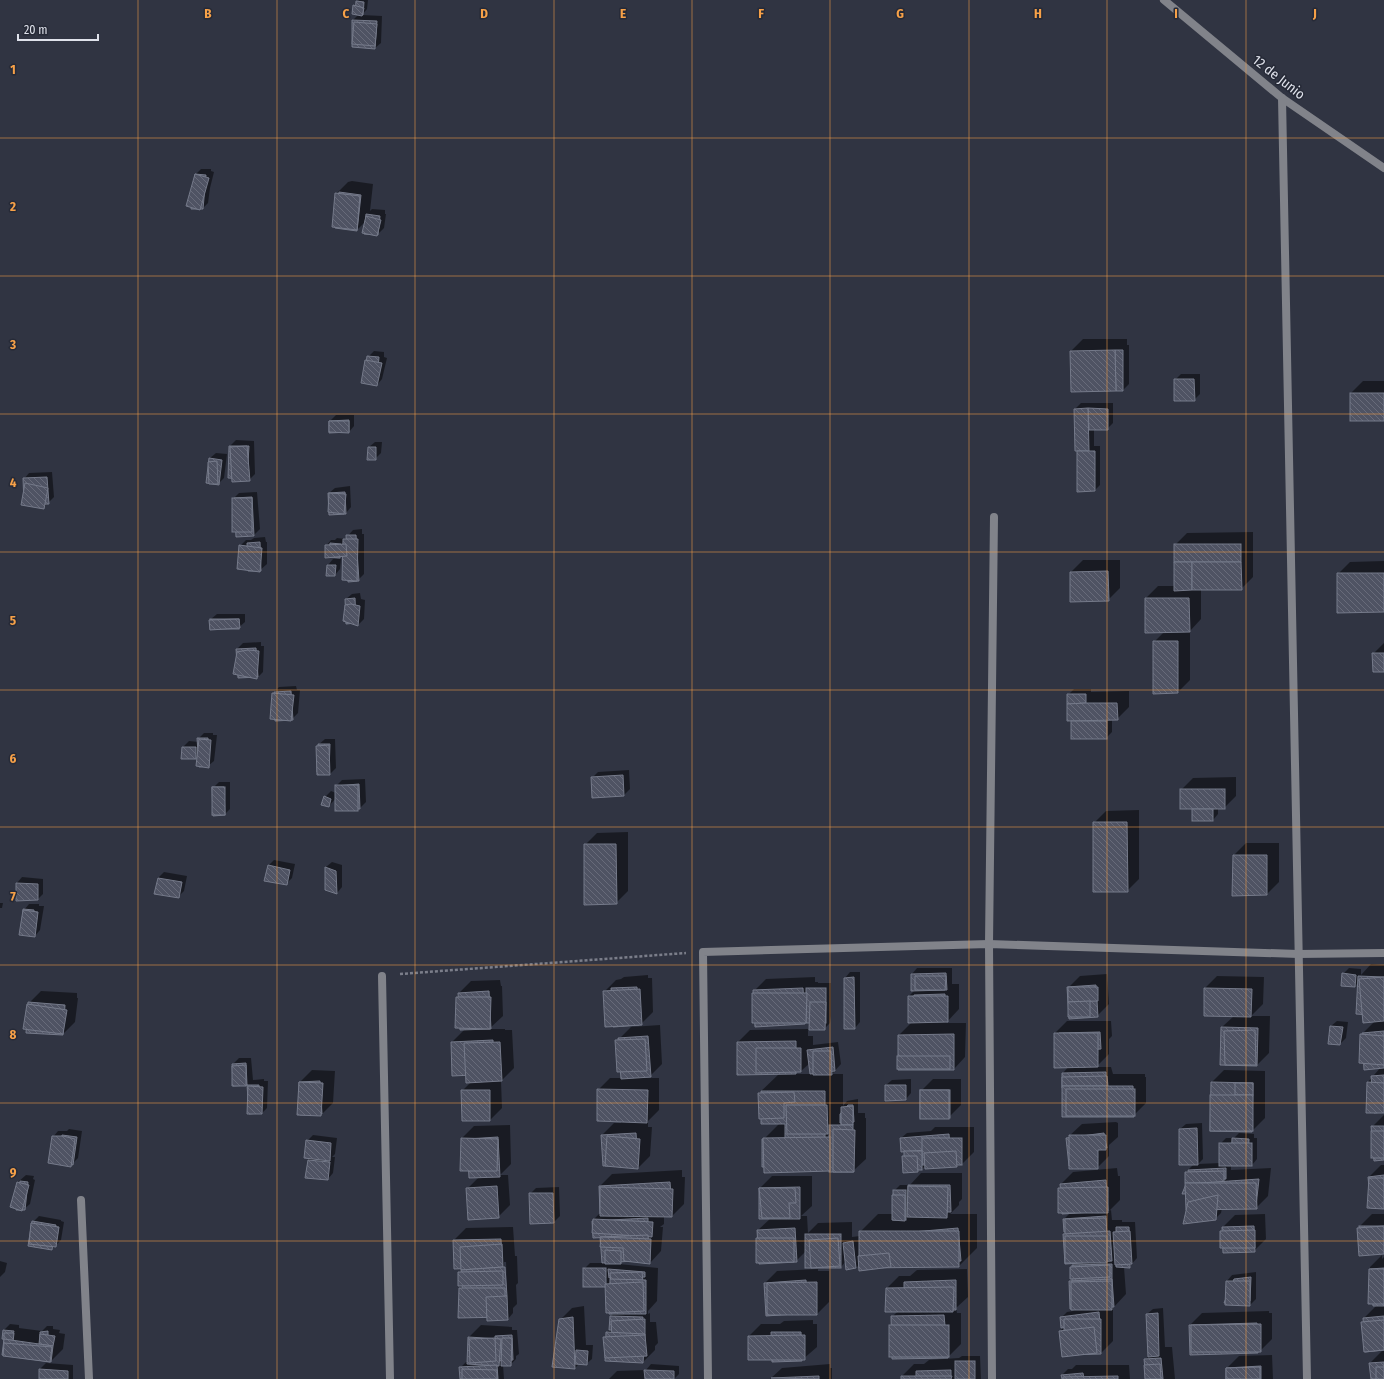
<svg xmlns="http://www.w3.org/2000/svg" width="1384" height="1379" font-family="'Fira Sans Condensed',sans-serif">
	<defs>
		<pattern id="building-back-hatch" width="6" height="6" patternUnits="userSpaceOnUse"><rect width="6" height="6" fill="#4f5363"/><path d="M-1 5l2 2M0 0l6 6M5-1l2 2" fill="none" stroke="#686b7a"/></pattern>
	</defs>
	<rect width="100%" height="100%" fill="#303442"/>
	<g fill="#0007" fill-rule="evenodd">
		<polygon points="359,0 368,0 367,9 362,15 382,16 381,43 375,48 353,46 353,20 359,14 354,6"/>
		<polygon points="201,169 211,169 211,171 214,172 210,188 208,203 203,208 196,174"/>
		<polygon points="352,181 373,184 370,211 372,209 385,210 385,214 386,214 384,228 377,235 365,222 357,230 336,194 348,182"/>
		<polygon points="1083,339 1127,339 1127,345 1129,345 1129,384 1123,390 1071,351"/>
		<polygon points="374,351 384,352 384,357 387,358 382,379 377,385 368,357"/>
		<polygon points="1181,374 1200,374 1200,394 1194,400 1175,380"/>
		<polygon points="1363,381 1384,381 1384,420 1351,393"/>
		<polygon points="1081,403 1113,403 1113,423 1107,429 1094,429 1094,446 1100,446 1100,485 1095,490 1078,450 1075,409"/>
		<polygon points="336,415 354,415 354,426 349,432 330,421"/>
		<polygon points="236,440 254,441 255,474 249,480 229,477 230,446"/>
		<polygon points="375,442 382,442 381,453 375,459 369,447"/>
		<polygon points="216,453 227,454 224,478 218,484 210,458"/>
		<polygon points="52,472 54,497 43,508 24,479 29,473"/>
		<polygon points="350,486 351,507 346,513 329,493 335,488"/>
		<polygon points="257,492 260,529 254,535 233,499 239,493"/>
		<polygon points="362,529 362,534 364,534 364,574 358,580 344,556 326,546 331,540 335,540 337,538 345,539 353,530"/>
		<polygon points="1253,532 1253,577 1241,589 1201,589 1201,619 1190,631 1190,680 1178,692 1154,642 1165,631 1146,598 1158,586 1175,586 1175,545 1187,533"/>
		<polygon points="265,537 266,542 267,542 267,564 259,571 240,546 246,540 251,540 254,538"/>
		<polygon points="333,559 341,559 340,569 335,575 327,575 328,565"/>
		<polygon points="1083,560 1120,560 1120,588 1108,600 1071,601 1071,572"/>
		<polygon points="1384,561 1384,611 1338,574 1350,562"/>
		<polygon points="360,593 361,599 365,600 364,619 358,625 346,599 352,594"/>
		<polygon points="217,614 245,614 245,622 238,628 211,619"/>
		<polygon points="261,642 261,646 264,646 263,672 257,678 237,649 243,643"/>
		<polygon points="1384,643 1384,671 1373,654"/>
		<polygon points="296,686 297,690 300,690 298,713 291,720 273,693 279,687"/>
		<polygon points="1074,689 1091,689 1091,692 1129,691 1129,707 1117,719 1112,719 1112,732 1106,738 1072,721 1073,720 1068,695"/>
		<polygon points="204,733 213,733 213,735 217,735 214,761 208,766 198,756 195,758 183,747 189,741 199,742 198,739"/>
		<polygon points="325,739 335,739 336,768 330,774 317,746"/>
		<polygon points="629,770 630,789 624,795 593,797 592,778 598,772"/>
		<polygon points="1236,777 1236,796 1224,808 1218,808 1218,814 1213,820 1193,808 1181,790 1193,778"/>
		<polygon points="365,779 366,802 358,810 336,798 329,806 325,797 331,791 336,793 336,786 342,780"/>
		<polygon points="219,782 230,782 230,809 225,814 213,788"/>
		<polygon points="1139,810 1139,879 1127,891 1094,823 1106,811"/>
		<polygon points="628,832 628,891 616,903 585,845 597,833"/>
		<polygon points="1246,843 1279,843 1279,882 1267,894 1233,895 1234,855"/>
		<polygon points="274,860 295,864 292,878 286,884 269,865"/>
		<polygon points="332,862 342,865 342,887 337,893 326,890 326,867"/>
		<polygon points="164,872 187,876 184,891 178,897 156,893 158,878"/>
		<polygon points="22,877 43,879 43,894 38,899 17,883"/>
		<polygon points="0,903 3,903 2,908 0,908"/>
		<polygon points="29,904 39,904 39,906 44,906 40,930 35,936 24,910"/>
		<polygon points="1371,964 1384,965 1384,1112 1368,1082 1381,1067 1361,1035 1375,1021 1359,982 1355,986 1343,974 1349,968 1361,969 1361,975"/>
		<polygon points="917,968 952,968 952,984 959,984 959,1009 946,1023 966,1023 965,1057 954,1069 899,1069 899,1035 913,1021 909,996 915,990 912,990 912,974"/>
		<polygon points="850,972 860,972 860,1022 855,1028 845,1028 845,978"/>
		<polygon points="1107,974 1109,1004 1097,1016 1068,988 1080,976"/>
		<polygon points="648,975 648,978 652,978 653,1012 641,1024 604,992 616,980 621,979 624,977"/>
		<polygon points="1217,976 1264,977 1263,1004 1251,1016 1270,1016 1269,1053 1257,1065 1222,1027 1234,1016 1205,988"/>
		<polygon points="815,977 815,982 818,982 818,983 831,983 831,1016 830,1023 824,1029 754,991 766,979"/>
		<polygon points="500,980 501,986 502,986 503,1016 489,1029 505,1029 505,1030 512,1030 514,1068 501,1081 502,1108 490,1120 462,1091 471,1082 452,1042 465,1029 457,997 459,993 471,981"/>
		<polygon points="41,991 77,993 77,998 78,998 75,1022 63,1034 29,1003"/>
		<polygon points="1067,1021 1111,1021 1112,1036 1109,1039 1109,1054 1096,1067 1111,1067 1113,1074 1145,1074 1145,1077 1146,1077 1146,1103 1134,1115 1063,1073 1069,1066 1055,1033"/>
		<polygon points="1337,1021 1348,1022 1346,1038 1340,1044 1331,1026"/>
		<polygon points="660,1025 662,1064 650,1076 644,1077 644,1078 659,1078 659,1110 648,1121 648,1127 652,1127 650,1156 638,1168 602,1135 614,1123 621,1123 621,1121 598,1090 610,1078 622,1078 617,1041 631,1027"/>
		<path d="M808,1029v7h5v9l25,-3 3,22 -9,10h11v32l4,-5 11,-2v14h7v5h1v41l-13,12 -88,1 -2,-32 17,-17 -21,-30 21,-20 -42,-31 12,-12zM810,1063l1,11h-16l2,-3h4z"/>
		<polygon points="239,1058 251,1058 253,1080 264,1079 264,1081 268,1081 267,1108 262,1113 248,1113 248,1084 233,1085 233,1064"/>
		<polygon points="312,1070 335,1071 333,1103 321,1115 298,1114 300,1082"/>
		<polygon points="1224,1070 1265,1071 1265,1118 1253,1130 1212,1082"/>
		<polygon points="911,1079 911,1093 906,1099 886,1085 892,1080"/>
		<polygon points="933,1079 961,1079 961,1105 948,1118 921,1091"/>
		<polygon points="1384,1115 1384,1159 1372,1127"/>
		<polygon points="1116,1122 1118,1123 1118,1137 1109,1145 1109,1156 1097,1168 1067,1138 1082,1124"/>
		<polygon points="1202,1123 1203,1159 1198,1164 1220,1163 1220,1144 1226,1138 1234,1138 1239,1133 1254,1134 1254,1138 1257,1138 1257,1159 1252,1165 1231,1165 1231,1170 1271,1168 1268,1196 1256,1208 1222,1208 1221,1213 1215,1219 1188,1209 1186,1172 1194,1164 1180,1129 1186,1124"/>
		<polygon points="510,1125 511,1164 500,1175 508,1175 510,1205 498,1217 467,1189 479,1177 469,1170 462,1138 474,1126"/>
		<polygon points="935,1127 974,1127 974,1152 962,1164 959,1164 957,1166 926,1165 922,1169 905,1155 905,1150 901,1138 907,1133 931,1131"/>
		<polygon points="69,1129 82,1131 78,1158 70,1166 53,1137 58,1131 67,1131"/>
		<polygon points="313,1135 337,1138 335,1154 332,1157 335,1157 333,1173 328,1179 308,1160 311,1158 307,1141"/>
		<polygon points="1381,1165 1384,1165 1384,1208 1369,1177"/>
		<polygon points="1117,1168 1118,1176 1120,1176 1120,1200 1109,1211 1111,1210 1112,1220 1122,1220 1122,1222 1135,1222 1137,1258 1129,1267 1124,1267 1126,1294 1113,1308 1113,1341 1101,1353 1060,1331 1065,1326 1061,1318 1067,1312 1073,1311 1076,1308 1070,1282 1074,1278 1071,1268 1075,1263 1064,1234 1066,1233 1064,1219 1070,1213 1059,1188 1061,1184 1073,1172"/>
		<polygon points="682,1170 682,1177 685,1177 684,1204 672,1216 664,1216 664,1224 660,1227 663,1227 661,1251 650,1263 623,1260 619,1264 658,1268 657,1301 648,1311 648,1314 650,1313 650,1322 656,1322 658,1343 655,1346 655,1350 643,1362 604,1338 610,1329 611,1316 614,1313 606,1286 584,1269 590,1263 603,1263 601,1236 594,1219 600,1213 600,1186 612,1174"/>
		<polygon points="921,1173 962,1173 962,1199 959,1202 959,1205 950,1214 977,1214 977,1248 959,1266 872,1267 860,1264 856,1268 846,1261 841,1267 806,1251 796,1261 758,1230 771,1218 760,1188 772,1176 812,1176 812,1206 801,1216 807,1216 808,1233 818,1223 852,1222 852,1237 860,1236 860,1232 878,1214 893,1214 894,1191 900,1185 910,1185"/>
		<polygon points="26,1175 34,1176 33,1179 35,1180 30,1204 24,1209 11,1206 18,1182"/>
		<polygon points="559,1187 560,1216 554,1222 531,1223 530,1194 536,1188"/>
		<polygon points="1265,1214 1266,1239 1254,1251 1223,1227 1235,1215"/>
		<polygon points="1372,1214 1384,1214 1384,1253 1358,1228"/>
		<polygon points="39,1216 61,1220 61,1221 64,1222 61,1240 52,1249 33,1222"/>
		<path d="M513,1227l2,29h2l1,27 -2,2 1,19 -4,4v5l-5,6 -20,-3 -28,-28 3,-3 -4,-13 4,-4 -9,-28 12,-12zM504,1262h2l1,32 -1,1z"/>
		<polygon points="1382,1255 1382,1259 1384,1257 1384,1349 1362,1322 1364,1318 1377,1305 1374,1303 1369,1303 1370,1267"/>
		<polygon points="0,1261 7,1263 5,1272 0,1277"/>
		<polygon points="818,1269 818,1271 829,1271 829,1302 817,1314 765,1283 777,1271"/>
		<polygon points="967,1269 968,1297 956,1308 957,1313 961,1313 961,1344 948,1357 890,1325 892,1323 892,1317 898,1311 887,1288 899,1276 910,1276 917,1270"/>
		<polygon points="1256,1272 1256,1299 1250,1305 1227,1281 1232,1275"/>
		<polygon points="584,1306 586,1345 593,1345 592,1359 586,1364 579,1364 575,1368 560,1320 572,1308"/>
		<polygon points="1163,1308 1165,1347 1172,1347 1175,1379 1147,1379 1145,1360 1149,1356 1147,1314 1153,1309"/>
		<polygon points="1269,1311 1269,1313 1272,1313 1272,1339 1260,1351 1190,1325 1202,1313"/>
		<polygon points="813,1320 813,1324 817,1324 817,1347 802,1360 772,1359 749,1336 761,1324 780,1324 784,1321"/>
		<polygon points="10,1324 19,1325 19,1328 42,1331 47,1326 53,1326 53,1329 60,1330 59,1333 65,1334 63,1349 51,1361 5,1340 4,1338 4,1330"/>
		<polygon points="481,1325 512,1327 512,1330 517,1330 519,1354 516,1356 516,1359 510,1365 503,1365 504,1379 461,1379 460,1368 466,1362 468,1362 469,1337"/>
		<polygon points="1382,1351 1384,1351 1384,1379 1372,1379 1370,1363"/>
		<polygon points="1272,1355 1273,1379 1227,1379 1227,1368 1239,1356"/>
		<polygon points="962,1356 980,1356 981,1379 902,1379 902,1376 914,1364 924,1364 929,1360 959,1358"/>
		<polygon points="46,1363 73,1365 73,1379 40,1379 40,1369"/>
		<polygon points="651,1364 679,1366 679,1374 674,1379 609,1379 617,1371 646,1370"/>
		<polygon points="830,1364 830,1368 832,1368 832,1379 770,1379 782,1368"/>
		<polygon points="1076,1365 1129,1365 1130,1379 1064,1379 1062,1375 1068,1369 1072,1369"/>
	</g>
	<g fill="url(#building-back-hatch)" stroke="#757a8a">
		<polygon points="356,1 364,2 363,15 355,14"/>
		<polygon points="353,5 364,8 362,16 352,14"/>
		<polygon points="352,20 377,21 375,49 352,47"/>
		<polygon points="354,22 377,24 375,46 352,44"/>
		<polygon points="195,174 206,175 203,209 191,209"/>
		<polygon points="195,174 209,178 200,210 186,206"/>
		<polygon points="339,192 361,195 357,231 335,228"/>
		<polygon points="335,193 360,196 357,230 332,227"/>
		<polygon points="366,214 380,216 378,235 364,234"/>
		<polygon points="366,216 381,220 377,236 362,233"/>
		<polygon points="1115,350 1123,350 1123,391 1116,391"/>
		<polygon points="1115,350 1116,391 1071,392 1070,351"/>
		<polygon points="367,356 379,357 377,380 364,379"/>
		<polygon points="365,360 382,363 377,386 361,383"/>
		<polygon points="1174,379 1194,379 1195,401 1174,401"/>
		<rect x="1350" y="393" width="34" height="28"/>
		<polygon points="1088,408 1108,409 1108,430 1089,430"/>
		<polygon points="1088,408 1089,451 1075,451 1074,409"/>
		<polygon points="349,420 349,432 329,433 329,421"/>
		<polygon points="329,421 349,421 349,433 329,432"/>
		<polygon points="229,446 249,446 247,479 228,478"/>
		<polygon points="247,446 250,481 232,482 230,447"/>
		<polygon points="368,447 376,447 376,460 367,460"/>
		<polygon points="1077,451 1095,451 1095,491 1077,492"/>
		<polygon points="209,458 222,460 219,485 206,483"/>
		<polygon points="217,461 218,484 209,484 208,462"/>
		<polygon points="47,477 49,504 24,505 23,478"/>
		<polygon points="25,483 48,488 44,509 21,505"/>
		<polygon points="345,492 346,514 329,515 328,493"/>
		<polygon points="329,493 346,494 344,514 328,512"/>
		<polygon points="252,497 254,536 236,537 234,498"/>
		<rect x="232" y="498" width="20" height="34"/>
		<polygon points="346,535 356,535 359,581 348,582"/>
		<polygon points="343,539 358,539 357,581 342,580"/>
		<polygon points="260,542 261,571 248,571 247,543"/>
		<polygon points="330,543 341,544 340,558 329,557"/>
		<polygon points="346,544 347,556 325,558 325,545"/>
		<rect x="1174" y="544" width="67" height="18"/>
		<polygon points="239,545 262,548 260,572 237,569"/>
		<polygon points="1174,562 1192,562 1192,590 1174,591"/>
		<polygon points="1192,562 1241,562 1242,590 1192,590"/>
		<polygon points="327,565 336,565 335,576 326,576"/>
		<polygon points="1108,571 1109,601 1070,602 1070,572"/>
		<polygon points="1337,573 1384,573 1384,612 1337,613"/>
		<polygon points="355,598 356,623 346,624 345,599"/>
		<polygon points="1145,598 1189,598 1190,632 1145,633"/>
		<polygon points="351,604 360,606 358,626 343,621 345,605"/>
		<rect x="210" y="619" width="29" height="10"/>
		<polygon points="239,619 240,628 210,630 209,620"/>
		<polygon points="1153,641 1178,641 1178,693 1153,694"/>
		<polygon points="256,648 258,677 238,678 236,649"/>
		<polygon points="248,650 259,651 257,679 233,674 237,652"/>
		<polygon points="1372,653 1384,653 1384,672 1373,672"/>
		<polygon points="291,691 293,720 275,721 274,692"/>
		<polygon points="272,693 294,695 291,721 270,719"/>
		<polygon points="1067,694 1086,694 1086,703 1067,704"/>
		<polygon points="1086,703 1117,703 1118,720 1067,721 1067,704"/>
		<rect x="1071" y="721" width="36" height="18"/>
		<polygon points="197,738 208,738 209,766 199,767"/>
		<polygon points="199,739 211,740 209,768 196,766"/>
		<polygon points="318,744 330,744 329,772 317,772"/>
		<polygon points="329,745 330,775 317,775 316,746"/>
		<polygon points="182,747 196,747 196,759 181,759"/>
		<polygon points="623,775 624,796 592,798 591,777"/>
		<polygon points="359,784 360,809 337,810 336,786"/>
		<rect x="335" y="785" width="23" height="26"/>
		<polygon points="212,787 224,787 225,815 213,816"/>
		<rect x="212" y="787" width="13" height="28"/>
		<rect x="1180" y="789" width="45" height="20"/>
		<polygon points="324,796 331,799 329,807 321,805"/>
		<rect x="1192" y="809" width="21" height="12"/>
		<polygon points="1093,822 1127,822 1128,892 1093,892"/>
		<polygon points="584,844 616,844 617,904 584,905"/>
		<polygon points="1233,855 1267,855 1267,895 1232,896"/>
		<polygon points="268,865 290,870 287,885 264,881"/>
		<polygon points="325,867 336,871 337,894 325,890"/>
		<polygon points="158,878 182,882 179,898 154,894"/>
		<polygon points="16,883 38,884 38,900 16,901"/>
		<polygon points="23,909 34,910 34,933 23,933"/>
		<polygon points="23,910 38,912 35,937 19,935"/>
		<polygon points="946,973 947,990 911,991 911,974"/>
		<polygon points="1342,973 1356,975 1355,987 1341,986"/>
		<polygon points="915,976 946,976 945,990 915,990"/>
		<polygon points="1358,976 1384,977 1384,1016 1356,1014"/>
		<polygon points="854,977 855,1029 844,1029 844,978"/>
		<polygon points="1384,977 1384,1021 1363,1023 1359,979"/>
		<polygon points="1096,985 1098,1017 1069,1019 1067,987"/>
		<polygon points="637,987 639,1025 613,1027 611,988"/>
		<polygon points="1068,987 1098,987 1098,1001 1068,1002"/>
		<polygon points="803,988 805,1024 755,1027 753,990"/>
		<rect x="806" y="988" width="20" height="35"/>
		<polygon points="1204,988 1252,989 1251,1017 1204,1016"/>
		<polygon points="640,989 642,1025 605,1027 603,991"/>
		<polygon points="489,991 491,1029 460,1030 458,993"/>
		<polygon points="752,993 807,993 806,1023 752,1023"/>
		<polygon points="945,994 945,1017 914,1017 914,995"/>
		<polygon points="908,996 948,996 948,1022 908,1023"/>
		<polygon points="456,997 491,997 490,1029 455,1028"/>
		<polygon points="1090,1001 1090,1017 1068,1017 1068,1002"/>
		<polygon points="28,1002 65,1005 63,1035 26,1033"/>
		<polygon points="810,1002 826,1002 825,1030 809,1030"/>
		<polygon points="27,1004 67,1010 63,1034 23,1029"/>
		<polygon points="1330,1026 1343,1027 1340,1045 1328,1044"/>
		<polygon points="1221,1027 1258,1028 1257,1066 1220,1065"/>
		<polygon points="1255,1030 1256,1065 1225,1065 1224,1031"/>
		<polygon points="1384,1031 1384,1068 1364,1070 1362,1033"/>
		<polygon points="1100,1032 1101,1049 1085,1050 1086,1067 1059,1067 1059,1033"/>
		<polygon points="1054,1033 1098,1033 1098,1067 1054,1068"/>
		<polygon points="954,1034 954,1070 898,1070 898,1035"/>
		<polygon points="1360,1034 1384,1036 1384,1065 1359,1063"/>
		<polygon points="648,1036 651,1077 621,1079 618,1038"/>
		<polygon points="645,1039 647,1071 617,1072 615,1040"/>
		<polygon points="493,1040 494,1074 452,1076 451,1042"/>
		<polygon points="796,1041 796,1074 737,1075 737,1042"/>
		<polygon points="500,1042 502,1081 466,1083 464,1043"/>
		<polygon points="833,1047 835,1071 810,1074 807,1050"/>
		<polygon points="756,1048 801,1048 801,1072 756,1073"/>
		<polygon points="813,1051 831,1051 832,1075 813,1075"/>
		<rect x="897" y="1056" width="53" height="13"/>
		<polygon points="246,1063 247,1085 233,1086 232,1064"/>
		<polygon points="246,1065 246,1086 232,1086 232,1066"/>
		<polygon points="1106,1072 1106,1087 1062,1088 1062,1073"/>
		<polygon points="1384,1075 1384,1112 1374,1113 1371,1076"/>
		<polygon points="1107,1076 1108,1086 1062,1086 1062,1077"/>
		<polygon points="320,1081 322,1114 300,1115 299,1082"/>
		<polygon points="299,1082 323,1083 321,1116 297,1115"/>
		<polygon points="1211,1082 1253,1083 1252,1132 1210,1131"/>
		<polygon points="1367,1082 1384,1083 1384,1113 1366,1113"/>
		<rect x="1235" y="1083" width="18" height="12"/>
		<polygon points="247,1085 259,1085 260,1113 249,1114"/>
		<polygon points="885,1085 906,1085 906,1100 885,1101"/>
		<polygon points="248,1086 263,1087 262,1114 247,1114"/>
		<polygon points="1062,1086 1133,1086 1134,1117 1062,1117"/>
		<polygon points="597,1089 648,1090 647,1123 597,1121"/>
		<rect x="1066" y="1089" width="69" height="27"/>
		<polygon points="461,1090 490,1090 490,1121 462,1121"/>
		<rect x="920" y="1090" width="30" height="28"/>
		<rect x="920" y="1090" width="29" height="29"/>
		<polygon points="761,1091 825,1091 825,1139 828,1139 828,1167 762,1167 762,1139 785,1139 785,1124 761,1124"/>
		<polygon points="794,1092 795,1102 784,1103 784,1118 759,1119 758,1093"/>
		<rect x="1210" y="1095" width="43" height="36"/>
		<polygon points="786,1105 827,1105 828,1134 787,1134"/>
		<polygon points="848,1105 853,1105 854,1122 840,1123 840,1114"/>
		<polygon points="853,1106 853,1125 841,1125 841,1107"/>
		<rect x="829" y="1125" width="24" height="47"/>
		<polygon points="1371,1126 1384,1126 1384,1160 1374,1161"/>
		<polygon points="1197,1128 1198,1165 1179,1165 1179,1129"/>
		<polygon points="833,1129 855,1130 854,1172 833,1172"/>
		<rect x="1371" y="1131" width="13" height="27"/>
		<polygon points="636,1133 638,1164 603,1166 601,1135"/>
		<polygon points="1104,1133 1107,1148 1095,1150 1097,1164 1069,1166 1066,1138"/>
		<polygon points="949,1134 950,1148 901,1152 900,1138"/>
		<polygon points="62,1135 77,1137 73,1165 58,1163"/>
		<polygon points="1069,1135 1106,1135 1106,1150 1098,1150 1098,1169 1069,1169"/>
		<polygon points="52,1136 63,1136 75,1139 71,1167 48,1163"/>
		<polygon points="607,1136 640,1139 638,1169 605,1166"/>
		<polygon points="498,1137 500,1177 469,1178 467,1139"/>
		<polygon points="830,1137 830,1171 764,1173 763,1138"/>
		<polygon points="461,1138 498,1139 497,1171 460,1171"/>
		<rect x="922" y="1138" width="40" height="27"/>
		<polygon points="1232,1138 1249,1139 1248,1163 1231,1162"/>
		<polygon points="306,1140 331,1143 330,1161 304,1158"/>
		<rect x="1219" y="1143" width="33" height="23"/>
		<rect x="904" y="1151" width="18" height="19"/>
		<polygon points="956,1151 957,1167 925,1169 924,1153"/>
		<polygon points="902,1156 917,1156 918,1172 903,1173"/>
		<polygon points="308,1160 330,1162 328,1180 305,1178"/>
		<polygon points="1226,1168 1226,1179 1189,1181 1188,1170"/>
		<polygon points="1224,1171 1224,1183 1185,1183 1185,1172"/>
		<polygon points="1384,1175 1384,1207 1371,1208 1368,1177"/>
		<polygon points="1369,1178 1384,1178 1384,1209 1367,1208"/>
		<polygon points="1259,1179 1256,1206 1220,1207 1220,1193 1182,1194 1186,1184"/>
		<polygon points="1106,1180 1108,1211 1062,1214 1060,1184"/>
		<polygon points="20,1181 28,1182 25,1210 16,1210"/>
		<polygon points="17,1182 29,1185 22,1211 10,1207"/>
		<polygon points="670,1182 672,1210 600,1214 599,1186"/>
		<polygon points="1185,1183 1256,1183 1257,1209 1186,1210"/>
		<polygon points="908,1185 950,1185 951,1212 908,1212"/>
		<polygon points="497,1186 499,1218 468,1220 466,1188"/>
		<polygon points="908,1186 948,1187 947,1218 907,1217"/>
		<polygon points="600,1187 673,1189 672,1217 600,1216"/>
		<polygon points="800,1187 800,1219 759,1219 759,1188"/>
		<polygon points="1108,1187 1108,1213 1058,1213 1058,1188"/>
		<polygon points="759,1188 795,1188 796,1203 789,1203 790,1218 762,1218"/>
		<rect x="893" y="1190" width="13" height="30"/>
		<polygon points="529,1193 553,1193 554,1223 530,1224"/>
		<polygon points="892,1195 905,1195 905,1221 892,1220"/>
		<polygon points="1218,1195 1216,1220 1183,1224 1188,1202"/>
		<polygon points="1106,1216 1106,1229 1064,1232 1063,1219"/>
		<polygon points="648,1218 648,1235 593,1238 592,1221"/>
		<polygon points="1106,1218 1107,1236 1065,1236 1065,1219"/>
		<polygon points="593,1219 653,1222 652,1237 592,1233"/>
		<polygon points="32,1221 56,1225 52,1250 28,1246"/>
		<polygon points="31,1223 59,1227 56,1247 29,1244"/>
		<polygon points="1254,1226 1255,1252 1223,1253 1222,1227"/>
		<rect x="1359" y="1226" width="25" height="26"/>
		<polygon points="1384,1226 1384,1254 1359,1256 1357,1228"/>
		<polygon points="1116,1227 1129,1227 1130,1268 1116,1267"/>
		<polygon points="795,1228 797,1262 759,1264 757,1230"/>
		<polygon points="958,1228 961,1261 892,1266 890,1234"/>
		<polygon points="1255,1230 1255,1248 1220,1248 1220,1231"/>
		<polygon points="859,1231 959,1231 959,1267 859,1268"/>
		<polygon points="1110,1231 1112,1261 1065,1264 1063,1234"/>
		<polygon points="1130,1231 1132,1264 1115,1265 1113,1232"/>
		<rect x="805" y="1234" width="36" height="34"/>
		<polygon points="648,1235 650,1260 602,1263 600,1237"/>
		<rect x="1065" y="1236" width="42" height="27"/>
		<polygon points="601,1237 651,1239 650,1264 624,1261 623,1248 600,1247"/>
		<polygon points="756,1238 794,1238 794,1262 756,1263"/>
		<polygon points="838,1238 840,1266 811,1268 809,1240"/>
		<polygon points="501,1239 502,1267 454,1269 453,1240"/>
		<polygon points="853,1241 856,1268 846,1270 843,1243"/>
		<polygon points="502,1244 503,1267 461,1270 460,1247"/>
		<polygon points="605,1250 621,1251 621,1264 605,1264"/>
		<polygon points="889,1253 891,1267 859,1271 858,1256"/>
		<polygon points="1112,1264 1112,1281 1072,1282 1072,1265"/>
		<polygon points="1110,1265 1110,1277 1070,1279 1070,1267"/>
		<polygon points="503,1267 505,1267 507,1296 463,1299 461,1270"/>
		<rect x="583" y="1268" width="23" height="19"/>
		<polygon points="1384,1268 1384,1306 1373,1306 1370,1269"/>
		<polygon points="608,1269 645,1272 645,1277 609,1278"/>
		<polygon points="1369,1269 1384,1269 1384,1304 1368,1304"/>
		<polygon points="503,1271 503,1285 458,1286 458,1272"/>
		<polygon points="642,1272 643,1282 611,1284 610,1273"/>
		<polygon points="1251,1277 1250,1301 1224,1303 1234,1279"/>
		<polygon points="610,1279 646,1280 646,1314 609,1314"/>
		<polygon points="1112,1279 1114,1307 1070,1309 1069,1281"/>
		<polygon points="806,1280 808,1313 766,1316 764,1283"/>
		<polygon points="956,1280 956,1310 904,1311 904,1282"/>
		<polygon points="1112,1281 1112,1310 1071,1310 1071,1282"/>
		<polygon points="1226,1281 1250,1281 1250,1306 1225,1305"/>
		<polygon points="643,1282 644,1311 606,1313 605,1284"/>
		<polygon points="817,1282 817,1315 767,1315 767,1283"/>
		<polygon points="954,1287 953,1312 885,1312 886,1288"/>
		<polygon points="459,1288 505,1288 505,1317 458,1318"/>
		<polygon points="507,1296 508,1320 487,1321 486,1297"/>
		<polygon points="1099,1312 1100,1323 1061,1328 1060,1317"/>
		<polygon points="1158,1313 1159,1356 1148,1357 1146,1314"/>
		<polygon points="944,1315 948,1358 892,1359 891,1316"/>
		<polygon points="610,1316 643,1317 642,1332 609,1330"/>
		<polygon points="1384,1316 1384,1350 1365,1352 1363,1318"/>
		<polygon points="573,1317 575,1369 552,1367 559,1319"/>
		<polygon points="645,1319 645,1335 612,1337 611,1321"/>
		<polygon points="1064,1319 1101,1319 1101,1354 1064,1355"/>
		<polygon points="1384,1320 1384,1350 1364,1352 1361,1322"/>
		<polygon points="1257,1323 1258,1353 1190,1355 1189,1325"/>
		<polygon points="1261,1324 1261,1352 1191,1352 1191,1325"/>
		<rect x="889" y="1325" width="60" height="32"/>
		<polygon points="1094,1327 1097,1353 1062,1357 1059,1331"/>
		<polygon points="3,1330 14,1331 12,1340 2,1339"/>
		<polygon points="48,1331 48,1344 40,1344 40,1332"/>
		<polygon points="606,1332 645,1334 643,1363 605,1361"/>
		<polygon points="771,1332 801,1332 802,1361 772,1362"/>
		<polygon points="4,1333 14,1333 13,1342 4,1342"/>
		<polygon points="40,1334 55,1336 53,1346 39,1344"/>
		<polygon points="512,1335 513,1360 496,1361 495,1336"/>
		<polygon points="645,1335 647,1356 605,1358 603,1337"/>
		<polygon points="805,1335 805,1360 748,1360 748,1336"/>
		<polygon points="468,1337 501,1339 499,1366 467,1364"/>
		<polygon points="495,1338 496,1361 470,1363 469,1339"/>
		<polygon points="502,1338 512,1338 511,1366 501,1366"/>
		<polygon points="4,1339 53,1346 51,1362 2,1355"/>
		<polygon points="4,1343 52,1347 50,1362 3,1356"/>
		<polygon points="576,1350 588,1351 587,1365 575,1364"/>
		<polygon points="1161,1358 1163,1379 1146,1379 1144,1359"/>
		<rect x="955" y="1361" width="20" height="18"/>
		<polygon points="1384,1362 1384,1379 1371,1379 1369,1363"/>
		<polygon points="1160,1364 1161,1379 1145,1379 1144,1365"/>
		<polygon points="497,1365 498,1379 460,1379 459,1367"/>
		<polygon points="1261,1366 1261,1379 1226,1379 1226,1368"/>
		<polygon points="1260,1367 1260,1379 1226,1379 1226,1368"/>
		<rect x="1376" y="1367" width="8" height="12"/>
		<polygon points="39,1369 68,1371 68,1379 39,1379"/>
		<polygon points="462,1369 497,1370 497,1379 462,1379"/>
		<polygon points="644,1370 674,1371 674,1379 645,1379"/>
		<polygon points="951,1370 951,1379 916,1379 916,1371"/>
		<polygon points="1083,1373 1084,1379 1062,1379 1061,1375"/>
		<polygon points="819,1376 819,1379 771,1378"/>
		<polygon points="901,1376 952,1376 951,1379 901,1379"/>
		<polygon points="1118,1376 1118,1379 1063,1379 1063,1377"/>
	</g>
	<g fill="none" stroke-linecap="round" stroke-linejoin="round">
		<polyline stroke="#7b7e8a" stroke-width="2.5" stroke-dasharray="3 2" stroke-linecap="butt" points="400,974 686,953"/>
		<g stroke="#81838a" stroke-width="8">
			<polyline points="1164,0 1282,98 1384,168"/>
			<polyline points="1282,98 1307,1379"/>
			<polyline points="382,976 390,1379"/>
			<polyline points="81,1200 89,1379"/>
			<polyline points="708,1379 703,952 989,944 1298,954 1384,953"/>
			<polyline points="992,1379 989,944 994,517"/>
		</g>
	</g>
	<path fill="none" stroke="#f7a148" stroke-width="1" stroke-opacity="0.55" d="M138,0v1379M277,0v1379M415,0v1379M554,0v1379M692,0v1379M830,0v1379M969,0v1379M1107,0v1379M1246,0v1379M0,138h1384M0,276h1384M0,414h1384M0,552h1384M0,690h1384M0,827h1384M0,965h1384M0,1103h1384M0,1241h1384"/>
	<g text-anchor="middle" stroke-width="3" stroke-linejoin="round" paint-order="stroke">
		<g font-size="14" fill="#dfe2eb" stroke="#262a37">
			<text transform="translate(1279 77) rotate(38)" y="5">12 de Junio</text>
		</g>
	</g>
	<g font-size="13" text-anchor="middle" font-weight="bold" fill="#f7a148" stroke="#262a37" stroke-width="3" stroke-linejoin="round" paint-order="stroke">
		<text x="208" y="18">B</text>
		<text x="346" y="18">C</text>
		<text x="484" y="18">D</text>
		<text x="623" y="18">E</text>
		<text x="761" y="18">F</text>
		<text x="900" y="18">G</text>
		<text x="1038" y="18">H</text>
		<text x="1176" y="18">I</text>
		<text x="1315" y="18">J</text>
		<text x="13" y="74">1</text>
		<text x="13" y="211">2</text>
		<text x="13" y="349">3</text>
		<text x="13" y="487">4</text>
		<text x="13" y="625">5</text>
		<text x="13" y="763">6</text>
		<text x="13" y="901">7</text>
		<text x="13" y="1039">8</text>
		<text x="13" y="1177">9</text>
	</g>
	<path d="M18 34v6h80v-6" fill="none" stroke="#dfe2eb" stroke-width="2"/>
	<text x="24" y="34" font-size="12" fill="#dfe2eb" stroke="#262a37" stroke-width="3" paint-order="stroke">20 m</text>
</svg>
